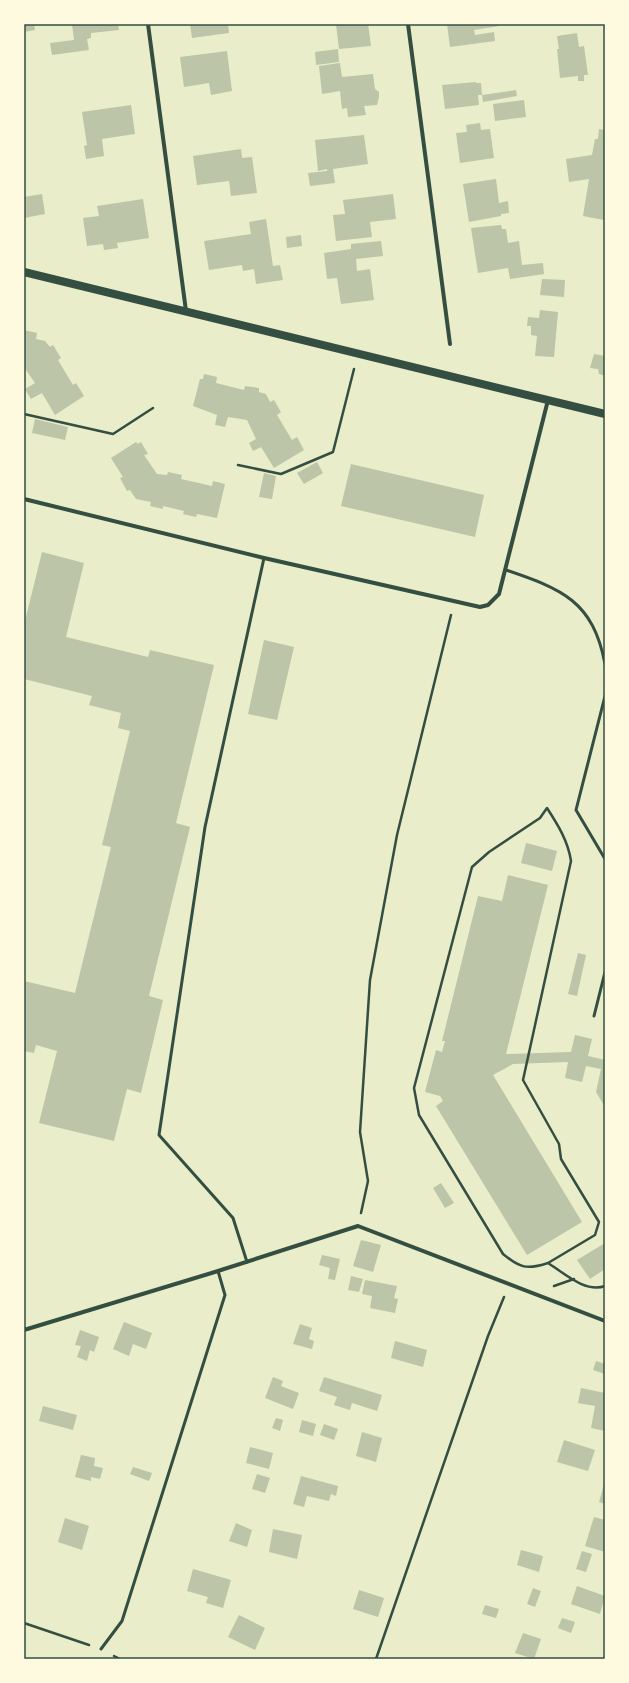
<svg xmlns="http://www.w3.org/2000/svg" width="629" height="1683" font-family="Raleway,sans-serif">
	<rect width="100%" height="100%" fill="#e9edc9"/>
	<g fill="#bcc5a7">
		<polygon points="24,24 34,24 35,30 24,32"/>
		<polygon points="72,24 118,24 119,30 91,33 91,38 87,39 89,50 52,55 50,43 74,40"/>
		<polygon points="190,24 228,24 229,33 192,38"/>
		<polygon points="336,24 368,24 371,46 339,49"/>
		<polygon points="447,24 499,24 499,26 474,30 475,35 494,32 495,41 450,47"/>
		<polygon points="577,33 579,47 584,46 588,75 584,75 584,81 578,81 578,76 560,78 557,49 559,49 557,36"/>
		<polygon points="338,49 339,62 316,65 315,52"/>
		<polygon points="227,51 232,91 211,95 209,83 184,87 180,57"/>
		<polygon points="340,63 342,77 373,74 375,89 379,92 379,97 377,105 364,106 366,115 348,117 347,108 342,109 340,91 322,94 319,66"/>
		<polygon points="476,82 476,83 481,83 482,95 478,95 479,105 445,109 442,85"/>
		<polygon points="516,90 517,96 483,102 482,95"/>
		<polygon points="524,100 526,117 495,121 493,104"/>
		<polygon points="131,105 135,134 102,139 104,156 86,159 84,146 87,145 82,112"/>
		<polygon points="480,123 481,130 490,129 494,158 460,163 456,133 467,132 466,125"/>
		<polygon points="599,129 605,130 604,220 583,216 589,179 569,182 566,159 592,155 595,139 598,139"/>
		<polygon points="364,135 368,164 333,169 335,183 310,186 308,173 327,171 327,169 318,171 315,140"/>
		<polygon points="241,149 242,158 252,157 257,193 231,196 229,181 197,185 193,156"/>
		<polygon points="496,179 499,203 508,201 509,213 501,214 501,216 469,222 463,184"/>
		<polygon points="42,194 45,214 24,218 24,197"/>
		<polygon points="393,194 396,219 370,222 372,237 336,241 333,215 345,214 343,200"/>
		<polygon points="143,199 149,238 117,243 118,248 104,250 103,244 87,246 83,218 99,216 97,206"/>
		<polygon points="266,219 273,266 280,265 283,280 256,284 254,269 243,271 242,265 209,270 204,241 251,234 249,222"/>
		<polygon points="501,225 502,229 506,229 508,243 519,241 522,265 543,263 544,274 510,279 508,268 478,273 471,228"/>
		<polygon points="301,235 302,246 287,248 286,237"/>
		<polygon points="381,241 383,256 356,259 357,271 370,269 374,300 341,304 337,278 327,279 324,253 351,249 351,244"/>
		<polygon points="542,279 565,280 564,297 540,295"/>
		<polygon points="540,310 558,312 554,357 535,356 537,336 531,335 531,326 527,326 528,317 539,318"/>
		<polygon points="24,330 37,333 36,339 45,341 50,347 53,345 61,358 58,360 73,385 76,383 84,396 55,415 42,393 31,399 25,389 35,383 24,367"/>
		<polygon points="594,354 605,356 605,376 599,374 598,369 590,368"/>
		<polygon points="204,374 217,377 216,383 244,390 245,386 259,388 259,392 266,394 270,402 274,400 281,412 277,415 292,440 297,437 304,450 274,468 261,447 253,451 249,443 256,439 247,420 228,417 225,427 215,425 217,415 193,406 200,379 203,379"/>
		<polygon points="35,419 68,427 65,440 32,433"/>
		<polygon points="136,442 138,444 141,442 148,454 144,455 157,474 167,475 168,472 182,475 181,479 212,486 213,481 225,484 217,518 197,514 196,517 183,514 184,511 163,506 163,509 150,506 151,502 136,499 130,490 127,491 120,478 123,477 111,458"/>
		<polygon points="317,462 323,473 304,484 297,473"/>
		<polygon points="351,464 484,495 475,537 341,506"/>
		<polygon points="264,473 276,476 272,499 259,497"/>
		<polygon points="42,552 84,563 66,637 148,657 150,650 214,665 176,823 190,827 149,996 163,1000 141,1093 127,1089 114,1141 39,1123 57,1051 36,1045 34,1053 24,1051 24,981 75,993 111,847 102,845 130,731 118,728 121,713 89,705 92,696 24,679 24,625"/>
		<polygon points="264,640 294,647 277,720 248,714"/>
		<polygon points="526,843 557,851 552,871 521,863"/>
		<polygon points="508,875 548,885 506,1054 571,1052 575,1035 592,1039 588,1056 605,1060 605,1107 596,1092 601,1069 586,1066 582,1082 565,1078 568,1062 513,1064 493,1075 582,1222 527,1255 436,1106 443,1101 440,1096 425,1092 436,1050 442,1052 445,1041 442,1041 478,896 502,901"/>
		<polygon points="578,953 586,955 577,996 568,994"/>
		<polygon points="441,1183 454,1203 445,1208 433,1188"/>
		<polygon points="361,1240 381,1245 373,1272 353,1266"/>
		<polygon points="605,1243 605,1269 590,1279 577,1260"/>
		<polygon points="322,1255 340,1259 335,1280 328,1279 330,1268 319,1265"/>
		<polygon points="351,1276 363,1279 359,1292 348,1290"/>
		<polygon points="365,1280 397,1286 394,1298 398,1299 395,1313 370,1308 372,1296 362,1294"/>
		<polygon points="124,1322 152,1333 146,1349 133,1344 129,1356 113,1349"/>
		<polygon points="300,1324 312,1328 309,1339 314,1341 312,1349 293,1344"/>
		<polygon points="80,1330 99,1337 94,1352 90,1350 87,1361 77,1357 81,1346 75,1345"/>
		<polygon points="395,1341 427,1350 423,1367 391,1358"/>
		<polygon points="596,1361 605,1364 605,1374 593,1370"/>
		<polygon points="273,1377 283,1381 281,1386 299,1393 293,1409 265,1398"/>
		<polygon points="324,1377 382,1395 377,1411 352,1403 350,1410 334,1405 337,1397 319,1391"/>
		<polygon points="581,1388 605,1393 605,1431 591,1428 595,1406 578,1403"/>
		<polygon points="43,1406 77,1415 73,1430 39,1421"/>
		<polygon points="276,1418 283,1420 280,1431 272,1428"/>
		<polygon points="302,1420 316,1424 313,1436 299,1432"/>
		<polygon points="324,1424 338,1429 334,1440 320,1435"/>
		<polygon points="362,1432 382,1438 376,1462 356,1456"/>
		<polygon points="564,1440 595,1450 588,1471 557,1462"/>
		<polygon points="250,1447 273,1453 269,1469 246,1463"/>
		<polygon points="81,1455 95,1458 94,1466 103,1468 100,1479 91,1477 91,1481 75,1477"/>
		<polygon points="133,1467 152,1473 149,1481 130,1474"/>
		<polygon points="257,1474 270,1478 265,1493 252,1489"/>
		<polygon points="301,1476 338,1486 336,1496 331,1494 329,1501 307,1496 304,1507 293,1504"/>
		<polygon points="605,1481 605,1504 599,1502"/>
		<polygon points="594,1517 605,1520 605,1552 585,1546"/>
		<polygon points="65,1518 89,1526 82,1550 58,1542"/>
		<polygon points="236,1523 252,1530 247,1547 229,1541"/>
		<polygon points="273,1529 302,1535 297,1559 269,1552"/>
		<polygon points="521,1550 543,1556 539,1572 517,1565"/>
		<polygon points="582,1551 592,1554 586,1572 576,1569"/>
		<polygon points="193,1569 231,1580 223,1608 206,1603 208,1597 187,1591"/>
		<polygon points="577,1586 605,1596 600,1614 571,1604"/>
		<polygon points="533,1588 541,1591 535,1607 527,1604"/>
		<polygon points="359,1590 384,1598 378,1617 353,1609"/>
		<polygon points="485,1605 499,1609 496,1618 482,1614"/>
		<polygon points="239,1615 265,1628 255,1650 228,1637"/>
		<polygon points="562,1618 575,1622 571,1633 558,1628"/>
		<polygon points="523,1633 541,1639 534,1659 515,1653"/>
	</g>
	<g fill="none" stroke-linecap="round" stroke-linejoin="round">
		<g stroke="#344e41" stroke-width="2.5">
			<polyline points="24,414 113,434 153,408"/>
			<polyline points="238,465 281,474 333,452 354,369"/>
			<polyline points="361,1213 368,1181 360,1132 370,980 397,835 451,615"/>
			<path d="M548,1263l47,-28 4,-13 -38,-63 -2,-15 -36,-64 48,-219c-3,-20 -13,-36 -24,-53l-7,10 -51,34 -17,15 -58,221 5,27 84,139c17,14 24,16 45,9 16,10 37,30 57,23"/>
			<polyline points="554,1286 574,1279"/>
			<polyline points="24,1623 89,1645"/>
			<polyline points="114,1656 120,1659"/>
			<polyline points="376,1659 488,1336 504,1297"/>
		</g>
		<g stroke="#344e41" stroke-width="3">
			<path d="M506,570c56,19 87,31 99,94"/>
			<polyline points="605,696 576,810 605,859"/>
			<polyline points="594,1016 605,972"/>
			<polyline points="247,1262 233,1218 159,1135 205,827 264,558"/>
			<polyline points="101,1649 122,1621 225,1295 218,1271"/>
		</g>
		<g stroke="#344e41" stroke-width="4">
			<polyline points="148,24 186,311"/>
			<polyline points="408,24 450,344"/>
			<polyline points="24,499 264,558 480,607 488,605 499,594 548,400"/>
			<polyline points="24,1330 218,1271 358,1226 605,1321"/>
		</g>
		<polyline stroke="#344e41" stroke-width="8" points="24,272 605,414"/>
	</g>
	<rect width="629" height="1683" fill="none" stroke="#fefae0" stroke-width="50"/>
	<rect x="25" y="25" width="579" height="1633" fill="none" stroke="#344e41" stroke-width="1.5"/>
</svg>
